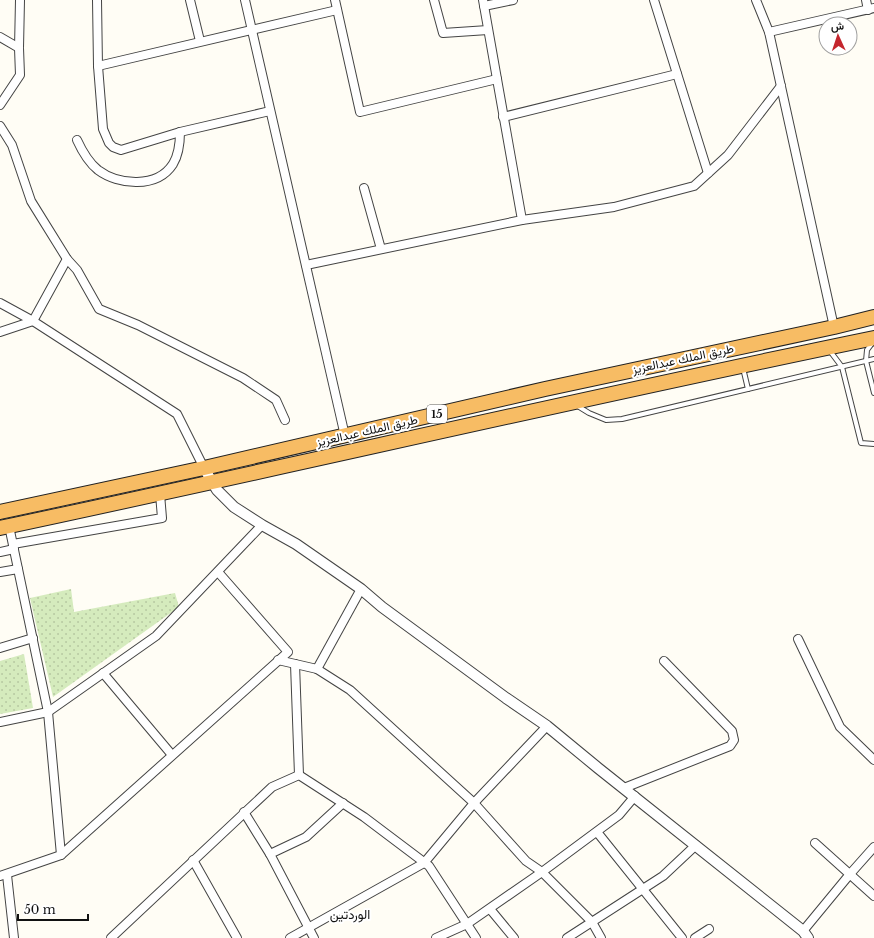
<svg xmlns="http://www.w3.org/2000/svg" width="874" height="938" font-family="'Libre Baskerville',Vazirmatn,serif">
	<defs>
		<pattern id="green-dots" width="8" height="8" patternUnits="userSpaceOnUse"><rect width="8" height="8" fill="#d5ebbd"/><path d="M2 2h.1M6 6h.1" fill="none" stroke="#b6c8a1" stroke-width="1.8" stroke-linecap="round"/></pattern>
	</defs>
	<rect width="100%" height="100%" fill="#fffdf5"/>
	<g fill="url(#green-dots)">
		<polygon points="71,589 74,612 175,593 179,607 53,697 30,598"/>
		<polygon points="24,654 33,708 0,714 0,661"/>
	</g>
	<g fill="none" stroke-linecap="round" stroke-linejoin="round">
		<g stroke="#444" stroke-width="6">
			<g id="service">
				<polyline points="873,342 867,350 866,361 874,393"/>
				<polyline points="830,351 842,367 861,443 874,444"/>
				<polyline points="743,368 748,389"/>
				<polyline points="576,405 589,413 606,420 622,419 874,359"/>
			</g>
		</g>
		<g stroke="#444" stroke-width="10">
			<g id="minor">
				<polyline points="97,0 98,66 103,129 109,143 113,147 121,150 180,132 270,111"/>
				<polyline points="190,0 200,41"/>
				<polyline points="245,0 345,436"/>
				<polyline points="335,0 360,112 497,79"/>
				<polyline points="434,0 443,33 488,30"/>
				<polyline points="654,0 708,173"/>
				<polyline points="756,0 769,32 834,327"/>
				<polyline points="866,0 868,10"/>
				<polyline points="484,6 513,0"/>
				<polyline points="769,32 874,8"/>
				<polyline points="0,37 19,48"/>
				<polyline points="98,66 337,10"/>
				<polyline points="0,105 20,75 19,48 20,0"/>
				<polyline points="503,117 677,74"/>
				<polyline points="0,126 12,145 31,201 67,259 77,270 99,309 138,325 243,378 276,400 285,420"/>
				<path d="M77,140c5,11 11,22 21,30 20,15 59,19 75,-6 6,-10 7,-20 7,-32"/>
				<polyline points="364,188 381,249"/>
				<polyline points="522,220 614,207 694,186 728,155 781,86"/>
				<polyline points="306,265 522,220 483,0"/>
				<polyline points="0,303 33,321 177,414 204,468"/>
				<polyline points="0,332 33,321 67,259"/>
				<polyline points="9,526 48,712 61,855"/>
				<polyline points="13,544 162,518 160,494"/>
				<polyline points="0,552 14,549"/>
				<polyline points="0,572 18,569"/>
				<polyline points="798,639 840,727 874,760"/>
				<polyline points="0,648 33,638"/>
				<polyline points="278,660 317,669 350,690 474,803 526,861 542,872 592,922 601,938"/>
				<polyline points="295,664 299,775"/>
				<polyline points="317,669 361,589"/>
				<polyline points="103,673 172,755"/>
				<polyline points="0,722 48,712 156,636 262,525"/>
				<polyline points="624,788 730,746 734,740 732,731 664,661"/>
				<polyline points="244,812 270,854 314,938"/>
				<polyline points="597,832 682,938"/>
				<polyline points="815,843 874,896"/>
				<polyline points="270,854 306,837 343,803"/>
				<polyline points="193,860 237,938"/>
				<polyline points="7,875 14,938"/>
				<polyline points="0,876 61,855 288,652 218,572"/>
				<polyline points="490,909 514,938"/>
				<polyline points="803,931 850,874 874,847"/>
				<polyline points="111,938 272,787 299,775 364,817 429,866 476,938"/>
				<polyline points="290,938 424,863 474,803 547,726"/>
				<polyline points="436,938 467,924 542,872 619,815 635,796"/>
				<polyline points="567,938 663,876 696,845"/>
				<polyline points="695,938 709,929"/>
			</g>
		</g>
		<g stroke="#444" stroke-width="12">
			<polyline id="tertiary" points="204,468 217,490 234,507 262,525 296,544 361,589 382,607 506,698 547,726 598,768 803,931 808,938"/>
		</g>
		<g stroke="#222" stroke-width="16">
			<g id="trunk">
				<polyline points="0,512 204,468 545,389 834,327 874,317"/>
				<path d="M0,528c292,-62 582,-130 874,-190"/>
			</g>
		</g>
		<use href="#service" stroke="#fff" stroke-width="4"/>
		<use href="#minor" stroke="#fff" stroke-width="8"/>
		<use href="#tertiary" stroke="#fff" stroke-width="10"/>
		<use href="#trunk" stroke="#f7bc64" stroke-width="14"/>
	</g>
	<g text-anchor="middle" stroke-width="4" stroke-linejoin="round" paint-order="stroke">
		<rect fill="#fff" stroke="#585858" stroke-width="1" x="427" y="405" width="20" height="18" rx="3"/>
		<g font-size="11" font-weight="bold" fill="#111">
			<text x="437" y="418">15</text>
		</g>
		<g font-size="12" fill="#111" stroke="#fff">
			<text transform="translate(683 359) rotate(-12)" y="4">طريق الملك عبدالعزيز</text>
			<text transform="translate(367 431) rotate(-13)" y="4">طريق الملك عبدالعزيز</text>
		</g>
		<g font-size="13" fill="#111" stroke="#fff">
			<text x="350" y="919">الوردتين</text>
		</g>
	</g>
	<g transform="translate(838 36) rotate(357)"><circle r="19" fill="#ffffff" stroke="#a0a0a0"/>
	<path d="M0-3L7 15L0 10L-7 15Z" fill="#c4262e"/>
	<text y="-6" font-size="11" font-weight="bold" text-anchor="middle" fill="#111111">ش</text>
	</g>
	<path d="M18 914v6h70v-6" fill="none" stroke="#111111" stroke-width="2"/>
	<text x="24" y="914" font-size="12" fill="#111111" stroke="#ffffff" stroke-width="3" paint-order="stroke">50 m</text>
</svg>
